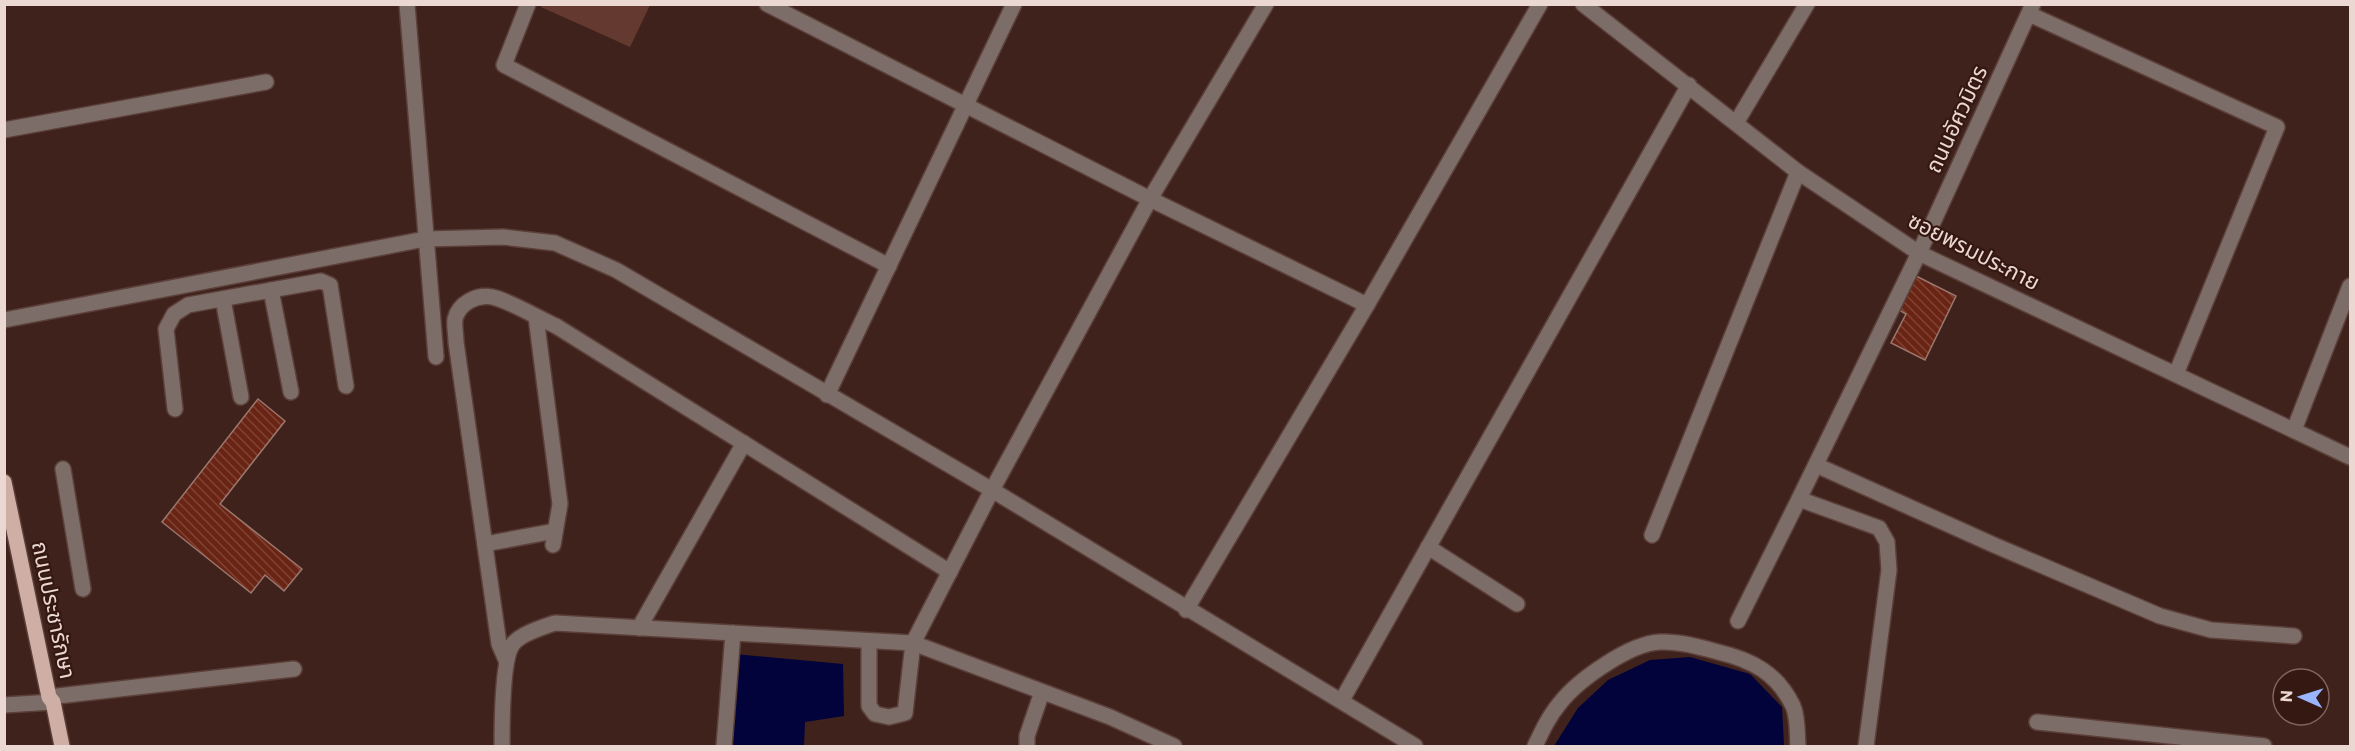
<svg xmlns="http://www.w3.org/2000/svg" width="2355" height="751" font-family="Commissioner,'Noto Sans Thai',sans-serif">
	<defs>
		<pattern id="building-back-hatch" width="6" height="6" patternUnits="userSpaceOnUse" patternTransform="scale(1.5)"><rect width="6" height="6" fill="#6a2414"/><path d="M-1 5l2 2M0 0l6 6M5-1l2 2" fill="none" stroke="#7f4335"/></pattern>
	</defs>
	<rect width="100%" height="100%" fill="#3f221b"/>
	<polygon fill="#64392f" points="542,5 542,4 650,5 630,47 541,7"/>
	<g fill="#02033b">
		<polygon points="734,654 843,664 844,716 805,722 804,746 731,746"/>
		<polygon points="1690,657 1750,674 1782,707 1784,746 1554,746 1578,708 1608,680 1650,660"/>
	</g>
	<g fill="url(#building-back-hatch)" stroke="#9b776e" stroke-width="1.5">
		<polygon points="1916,276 1956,296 1925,360 1891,343 1906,314 1899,310"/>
		<polygon points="258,399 285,421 220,504 302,569 284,591 265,575 251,593 162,522"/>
	</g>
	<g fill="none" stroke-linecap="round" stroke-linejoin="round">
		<g stroke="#5b3f38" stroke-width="18">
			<g id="minor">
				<polyline points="407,4 436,357"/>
				<polyline points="528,4 504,65 889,266"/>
				<polyline points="767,4 1150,199 1367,305"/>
				<polyline points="1583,4 1798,172 1919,253 2350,457"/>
				<polyline points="2029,14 2277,127 2176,374"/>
				<polyline points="1736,123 1807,4"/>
				<polyline points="4,130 266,82"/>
				<polyline points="271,290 291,392"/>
				<polyline points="223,299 241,397"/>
				<polyline points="536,317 560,504 553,545"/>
				<polyline points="4,320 425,239 503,237 555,243 616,270 992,490 1415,746"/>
				<polyline points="827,395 1014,4"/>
				<polyline points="175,409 166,329 174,314 188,305 321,281 330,285 346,386"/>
				<polyline points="2294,430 2350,286"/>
				<polyline points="1816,465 1994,545 2160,616 2211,630 2294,636"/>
				<polyline points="63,469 83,589"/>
				<polyline points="1652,535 1798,172"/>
				<polyline points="485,544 555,531"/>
				<polyline points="1428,547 1517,604"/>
				<polyline points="1186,610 1367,305 1540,4"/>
				<polyline points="1738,621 1799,499"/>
				<polyline points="639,628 744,443"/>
				<polyline points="869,641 869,706 875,714 889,717 905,713 913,643 992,490 1150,199 1266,4"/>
				<path d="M506,660l-7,-16 -43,-302c0,-7 -2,-16 -1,-23 4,-16 22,-25 37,-22 14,2 50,23 64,29l394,246"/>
				<polyline points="49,697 294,669"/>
				<polyline points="1342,700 1689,85"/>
				<polyline points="4,705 53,702"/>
				<polyline points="2037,722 2264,746"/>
				<path d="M502,746c0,-19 0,-88 11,-102 7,-10 30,-17 42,-21l358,20 197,74 64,29"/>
				<polyline points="724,746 733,633"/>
				<polyline points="1027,746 1027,736 1042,692"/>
				<path d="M1535,746c7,-15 14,-30 25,-43 18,-23 70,-60 100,-61 19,-1 40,5 58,10 34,8 59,21 75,54 5,11 4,28 5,40"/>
				<polyline points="1866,746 1889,570 1887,542 1879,528 1799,499 1919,253 2033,4"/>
			</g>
		</g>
		<g stroke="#5b3f38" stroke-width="18">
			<polyline id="major" points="4,482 49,697 53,702 62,746"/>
		</g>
		<use href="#minor" stroke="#7c6d69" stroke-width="15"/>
		<use href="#major" stroke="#cfaea6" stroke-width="15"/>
	</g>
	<g text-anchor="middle" stroke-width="4.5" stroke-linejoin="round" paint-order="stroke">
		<g font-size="22" fill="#ecd8d3" stroke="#341811">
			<text transform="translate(1956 119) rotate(-65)" y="8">ถนนอัศวมิตร</text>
			<text transform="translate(1974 251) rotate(27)" y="8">ซอยพรมประกาย</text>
			<text transform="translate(54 610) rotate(78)" y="8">ถนนประชารักษา</text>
		</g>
	</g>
	<rect width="2355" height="751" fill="none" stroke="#ecd8d3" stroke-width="12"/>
	<g transform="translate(2301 697) rotate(273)"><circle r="28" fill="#341811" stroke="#7e655f" stroke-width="1.5"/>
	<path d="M0-4.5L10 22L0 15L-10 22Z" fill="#99b5fd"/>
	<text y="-9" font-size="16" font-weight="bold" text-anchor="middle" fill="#ecd8d3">N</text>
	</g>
</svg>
